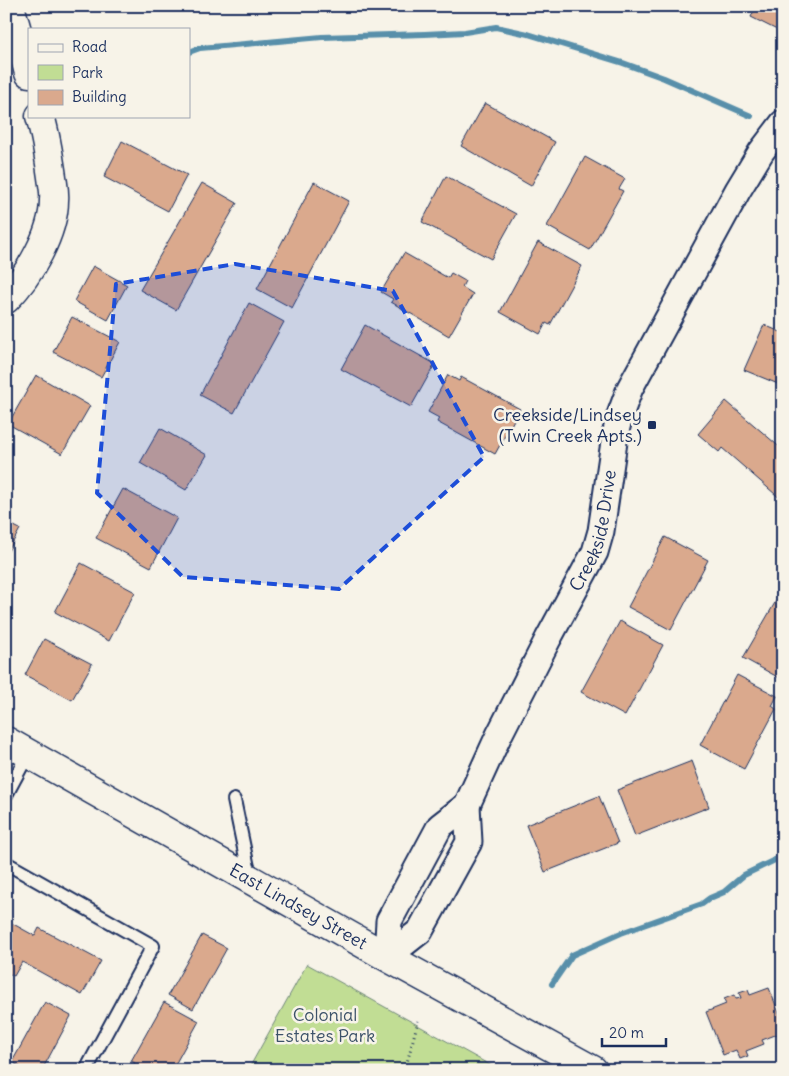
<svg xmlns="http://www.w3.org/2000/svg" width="789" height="1076" font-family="Delius,sans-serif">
	<rect width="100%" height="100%" fill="#f7f3e8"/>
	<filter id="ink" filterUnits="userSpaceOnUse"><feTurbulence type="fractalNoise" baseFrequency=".02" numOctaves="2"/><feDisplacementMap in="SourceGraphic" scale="10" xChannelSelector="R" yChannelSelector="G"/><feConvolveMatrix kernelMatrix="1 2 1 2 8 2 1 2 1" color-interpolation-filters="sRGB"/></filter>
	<g filter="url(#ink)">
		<polygon fill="#c1dd94" stroke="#6e8679" points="307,964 499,1070 248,1070"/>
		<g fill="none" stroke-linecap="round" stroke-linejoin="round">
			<g stroke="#588faa" stroke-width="6">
				<polyline points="189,52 200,48 322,37 425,34 465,32 496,27 528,34 623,63 664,78 751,116"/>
				<polyline points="552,984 572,955 621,933 702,904 710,898 724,892 744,875 781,857 783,855"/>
			</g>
		</g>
		<g fill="#daa98d" stroke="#1b2f5e">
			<polygon points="756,6 783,6 783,33 751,17"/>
			<polygon points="485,103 555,142 531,186 461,146"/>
			<polygon points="122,141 187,175 168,211 104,177"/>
			<polygon points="585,157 625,179 619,189 623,191 590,250 547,226"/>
			<polygon points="446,176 516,214 491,259 422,222"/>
			<polygon points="314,182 349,201 292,308 257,289"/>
			<polygon points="202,183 237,203 176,310 140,290"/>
			<polygon points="538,242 582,266 550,325 546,323 540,334 500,312"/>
			<polygon points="404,253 448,278 451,273 465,281 462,287 473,294 449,336 391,302 393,299 381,292"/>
			<polygon points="93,266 127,285 108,320 74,301"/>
			<polygon points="249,303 284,322 234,413 200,395"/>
			<polygon points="72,317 120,342 101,377 53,352"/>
			<polygon points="365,325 435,364 411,407 341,369"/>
			<polygon points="764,325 783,333 783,386 744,370"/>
			<polygon points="36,375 90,406 62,454 8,424"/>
			<polygon points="448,375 459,381 461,377 520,409 495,454 437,422 439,418 428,412"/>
			<polygon points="726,401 783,450 783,501 722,448 719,452 698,434"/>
			<polygon points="160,428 207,455 186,490 140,463"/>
			<polygon points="123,489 177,518 151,567 96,538"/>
			<polygon points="6,522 20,529 6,555"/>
			<polygon points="665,537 708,560 671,630 628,607"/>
			<polygon points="81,563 135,592 109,641 55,612"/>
			<polygon points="783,595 783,680 743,658 776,601 779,602"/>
			<polygon points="620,621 663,645 625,716 581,692"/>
			<polygon points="44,639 92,664 72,700 25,675"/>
			<polygon points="737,675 777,696 772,706 776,709 744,769 700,745"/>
			<polygon points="692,761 709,807 635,836 617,790"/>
			<polygon points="599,796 618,843 545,872 526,825"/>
			<polygon points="6,920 35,936 39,928 101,961 82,995 22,962 14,976 6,972"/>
			<polygon points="202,935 227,948 193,1009 168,995"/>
			<polygon points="769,988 783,1023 783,1032 762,1040 764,1044 746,1051 748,1056 740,1059 736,1050 723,1055 706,1012 726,1004 724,999 734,995 736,999 741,998 739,993 748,990 750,995"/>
			<polygon points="45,1002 71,1016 42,1070 26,1070 12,1062"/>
			<polygon points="164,1002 199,1021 172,1070 131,1070 135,1063 131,1061"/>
		</g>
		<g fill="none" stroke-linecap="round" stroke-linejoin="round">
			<g stroke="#1b2f5e" stroke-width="16">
				<g id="service">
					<polyline points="6,795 28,754"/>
					<polyline points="234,800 250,877"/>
					<polyline points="6,863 153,946 86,1070"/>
				</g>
			</g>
			<g stroke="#1b2f5e" stroke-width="29">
				<g id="minor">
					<path id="s1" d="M387,957l2,-36 51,-95 27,-21 32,-70 49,-96 47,-87 6,-21 14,-96 5,-20 10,-27 108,-198 23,-38 22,-29"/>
					<polyline points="387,957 420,931 469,842 467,805"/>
				</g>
			</g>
			<g stroke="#1b2f5e" stroke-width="31">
				<g id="tertiary">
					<polyline points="10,6 29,73"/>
					<path d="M6,299c23,-23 48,-66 48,-99 1,-7 -1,-15 -2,-23 -3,-21 -6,-41 -12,-61"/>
					<path id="s2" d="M6,741l381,216 206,113"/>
				</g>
			</g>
			<polyline stroke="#1b2f5e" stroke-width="3" stroke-dasharray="1 4" stroke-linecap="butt" points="405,1070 418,1021"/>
			<use href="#service" stroke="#f7f3e8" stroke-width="12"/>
			<use href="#minor" stroke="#f7f3e8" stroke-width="25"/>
			<use href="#tertiary" stroke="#f7f3e8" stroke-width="28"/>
		</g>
	</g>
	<path fill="#1d4ed8" fill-opacity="0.2" stroke="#1d4ed8" stroke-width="4" stroke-dasharray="10 6" stroke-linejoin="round" d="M235,264l158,27 91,166 -145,132 -156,-12 -86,-84 19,-209z"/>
	<rect fill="#1b2f5e" stroke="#f7f3e8" stroke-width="2" x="647" y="420" width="10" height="10" rx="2.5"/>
	<g text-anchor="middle" stroke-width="5" stroke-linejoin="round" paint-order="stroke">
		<g font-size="18" fill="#1b2f5e" stroke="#f7f3e8" text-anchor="end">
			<text x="642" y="421">Creekside/Lindsey<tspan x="642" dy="21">(Twin Creek Apts.)</tspan></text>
		</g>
		<g font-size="18" fill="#1b2f5e" stroke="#f7f3e8">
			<text dy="6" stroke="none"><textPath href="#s1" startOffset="482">Creekside Drive</textPath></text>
			<text dy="6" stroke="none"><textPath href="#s2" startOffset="336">East Lindsey Street</textPath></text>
		</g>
		<g font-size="18" fill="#3c5269" stroke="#f7f3e8">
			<text x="325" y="1021">Colonial<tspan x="325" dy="21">Estates Park</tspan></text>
		</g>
	</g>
	<rect width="789" height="1076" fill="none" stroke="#f7f3e8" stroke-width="25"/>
	<rect x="12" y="12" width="764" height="1051" fill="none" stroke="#1b2f5e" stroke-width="2" filter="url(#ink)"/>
	<rect x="28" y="28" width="162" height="90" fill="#f7f3e8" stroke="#9fa5b1"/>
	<rect x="38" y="44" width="25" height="8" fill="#f7f3e8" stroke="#9fa5b1"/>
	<text x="72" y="52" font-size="15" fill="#1b2f5e">Road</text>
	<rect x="38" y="65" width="25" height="15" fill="#c1dd94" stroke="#9fa5b1"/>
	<text x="72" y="78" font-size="15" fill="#1b2f5e">Park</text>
	<rect x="38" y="90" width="25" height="15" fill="#daa98d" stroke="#9fa5b1"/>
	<text x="72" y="102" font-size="15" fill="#1b2f5e">Building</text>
	<path d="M602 1038v8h64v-8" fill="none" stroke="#1b2f5e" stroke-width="2.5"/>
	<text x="609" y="1038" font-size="15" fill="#1b2f5e" stroke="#f7f3e8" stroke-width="4" paint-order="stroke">20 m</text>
</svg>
